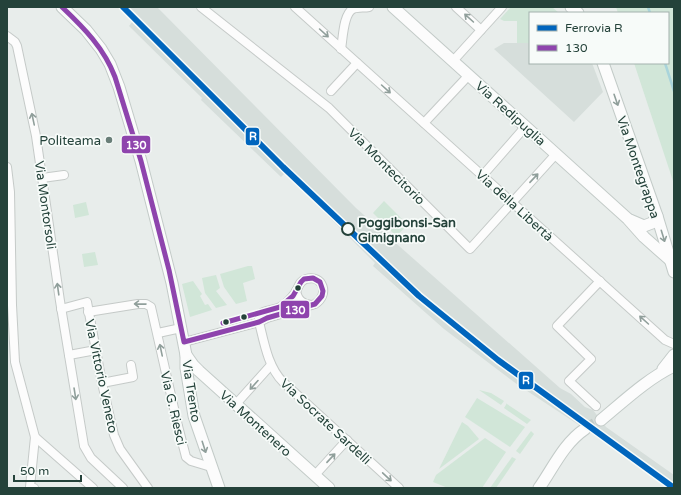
<svg xmlns="http://www.w3.org/2000/svg" width="681" height="495" font-family="'Varela Round',sans-serif">
	<rect width="100%" height="100%" fill="#e8edeb"/>
	<g fill="#d6dedb">
		<polygon points="119,7 157,7 356,208 560,388 571,394 585,407 593,410 606,427 674,475 674,488 668,488 594,435 518,385 444,329 373,266 375,263 285,173 281,177 201,100 202,98 129,26 133,21"/>
		<polygon points="504,43 530,43 530,63 592,63 603,92 574,122 494,49"/>
	</g>
	<g fill="#d1e6d8">
		<polygon points="511,7 552,7 559,13 530,13 530,43 517,43 517,21 504,21 500,19"/>
		<polygon points="616,7 674,7 674,184 634,63 668,63 668,13 618,13"/>
		<polygon points="384,201 408,225 396,236 373,213"/>
		<polygon points="86,202 89,215 75,218 73,205"/>
		<polygon points="95,252 98,265 84,267 82,254"/>
		<polygon points="248,266 252,266 255,279 243,283 247,301 236,304 224,287 220,274"/>
		<polygon points="216,275 220,288 216,291 227,305 216,308 205,293 202,278"/>
		<polygon points="193,281 202,294 200,296 205,305 208,304 212,310 190,317 182,284"/>
		<polygon points="479,390 491,393 504,401 501,405"/>
		<polygon points="477,398 525,427 510,447 465,417"/>
		<polygon points="507,403 507,404 531,420 527,424 504,408"/>
		<polygon points="462,422 468,426 479,439 439,469"/>
		<polygon points="531,431 534,434 520,454 516,451"/>
		<polygon points="485,438 506,452 482,488 448,488 433,482 436,475"/>
		<polygon points="512,457 516,459 496,488 490,488"/>
	</g>
	<g fill="none" stroke-linecap="round" stroke-linejoin="round">
		<g stroke="#a9d4db" stroke-width="2.5">
			<polyline points="648,7 650,13"/>
			<polyline points="665,63 674,91"/>
		</g>
		<polyline stroke="#c1cbc8" stroke-width="11" stroke-dasharray="11 5.5" stroke-linecap="butt" points="585,429 601,420"/>
		<g stroke="#c5cac8" stroke-width="10">
			<g id="street">
				<polyline points="201,7 329,108 470,249 556,154"/>
				<polyline points="295,7 665,340 674,344"/>
				<polyline points="456,7 481,30"/>
				<polyline points="7,36 15,42 17,46 36,136 60,301 84,446 91,458 123,488"/>
				<path d="M341,49c2,-10 2,-35 12,-40 4,-2 11,-1 16,-2"/>
				<polyline points="453,61 502,7"/>
				<polyline points="331,91 357,63"/>
				<polyline points="424,123 469,75"/>
				<polyline points="7,167 10,192 12,305 15,362 35,437 30,487 34,488"/>
				<polyline points="483,175 526,126"/>
				<polyline points="42,178 64,175"/>
				<path d="M296,291c2,9 6,13 15,14"/>
				<polyline points="61,309 87,302 102,383 114,435 120,449 148,488"/>
				<polyline points="88,312 138,304 146,304 151,307 178,426 186,457 191,461 211,467"/>
				<polyline points="158,333 181,328"/>
				<path d="M184,342l75,-20 8,-4 48,-14c15,-9 8,-30 -9,-25 -7,2 -7,8 -11,14 -3,4 -8,10 -13,13 -7,5 -18,3 -23,9v7c5,20 9,45 24,60l116,106"/>
				<polyline points="69,355 96,350"/>
				<polyline points="102,383 133,377 131,365"/>
				<polyline points="236,404 271,365"/>
				<polyline points="596,406 569,381 591,359 557,326 600,281"/>
				<polyline points="35,437 93,488"/>
				<polyline points="315,475 347,440"/>
			</g>
		</g>
		<g stroke="#c3cbc8" stroke-width="13">
			<g id="secondary">
				<polyline points="62,7 86,30 101,49 110,64 119,87 141,161 172,283 186,355 186,368 194,416 219,488"/>
				<polyline points="393,7 628,219 644,237 670,260"/>
				<polyline points="571,7 578,13"/>
				<polyline points="603,63 657,216 674,272"/>
				<polyline points="630,220 644,226 652,223 657,216"/>
				<polyline points="186,355 193,365 199,371 329,488"/>
				<polyline points="663,369 674,355"/>
				<path d="M601,420c23,-19 46,-41 73,-54"/>
				<path d="M539,488c14,-20 25,-45 46,-59"/>
			</g>
		</g>
		<use href="#street" stroke="#fcfcfc" stroke-width="8"/>
		<use href="#secondary" stroke="#fcfcfc" stroke-width="11"/>
		<g stroke="#f7fbf9" stroke-width="8">
			<path id="bus-1" d="M62,7c22,21 42,41 53,70l26,84 28,109 15,72 75,-20 8,-4 48,-14 7,-8 1,-5 -3,-9 -7,-4 -9,1 -3,3 -8,14 -13,11 -57,16"/>
		</g>
		<use href="#bus-1" stroke="#8e44ad" stroke-width="5"/>
		<g stroke="#f7fbf9" stroke-width="9">
			<polyline id="rail-1" points="123,7 283,167 419,296 498,360 674,488"/>
		</g>
		<use href="#rail-1" stroke="#0065bd" stroke-width="6"/>
	</g>
	<defs><path id="oneway-shaft" d="M-6 0H5M1.5-3L5.5 0L1.5 3" fill="none" stroke-width="1.6" stroke-linecap="round" stroke-linejoin="round"/></defs>
	<g stroke="#909f9b">
		<use href="#oneway-shaft" transform="translate(469 18) rotate(-138)"/>
		<use href="#oneway-shaft" transform="translate(324 33) rotate(42)"/>
		<use href="#oneway-shaft" transform="translate(386 89) rotate(42)"/>
		<use href="#oneway-shaft" transform="translate(616 100) rotate(71)"/>
		<use href="#oneway-shaft" transform="translate(33 119) rotate(-102)"/>
		<use href="#oneway-shaft" transform="translate(534 178) rotate(-47)"/>
		<use href="#oneway-shaft" transform="translate(663 236) rotate(73)"/>
		<use href="#oneway-shaft" transform="translate(58 289) rotate(-98)"/>
		<use href="#oneway-shaft" transform="translate(140 304) rotate(-179)"/>
		<use href="#oneway-shaft" transform="translate(644 320) rotate(-138)"/>
		<use href="#oneway-shaft" transform="translate(161 350) rotate(-102)"/>
		<use href="#oneway-shaft" transform="translate(254 385) rotate(132)"/>
		<use href="#oneway-shaft" transform="translate(75 394) rotate(81)"/>
		<use href="#oneway-shaft" transform="translate(204 447) rotate(72)"/>
		<use href="#oneway-shaft" transform="translate(331 458) rotate(-47)"/>
		<use href="#oneway-shaft" transform="translate(387 477) rotate(43)"/>
	</g>
	<circle fill="#697e78" stroke="#f7fbf9" stroke-width="1.5" cx="109" cy="140" r="4"/>
	<circle fill="#f7fbf9" stroke="#24423a" stroke-width="2" cx="348" cy="229" r="6"/>
	<g fill="#24423a" stroke="#f7fbf9" stroke-width="1.5">
		<circle cx="298" cy="288" r="3.5"/>
		<circle cx="244" cy="317" r="3.5"/>
		<circle cx="226" cy="322" r="3.5"/>
	</g>
	<g text-anchor="middle" stroke-width="3.5" stroke-linejoin="round" paint-order="stroke">
		<g font-size="13" fill="#24423a" stroke="#f7fbf9">
			<text transform="translate(511 113) rotate(42)" y="5">Via Redipuglia</text>
			<text transform="translate(387 166) rotate(45)" y="5">Via Montecitorio</text>
			<text transform="translate(639 167) rotate(71)" y="5">Via Montegrappa</text>
			<text transform="translate(46 205) rotate(82)" y="5">Via Montorsoli</text>
			<text transform="translate(515 205) rotate(42)" y="5">Via della Libertà</text>
			<text transform="translate(102 376) rotate(78)" y="5">Via Vittorio Veneto</text>
			<text transform="translate(192 391) rotate(81)" y="5">Via Trento</text>
			<text transform="translate(174 408) rotate(77)" y="5">Via G. Riesci</text>
			<text transform="translate(326 421) rotate(43)" y="5">Via Socrate Sardelli</text>
			<text transform="translate(256 423) rotate(42)" y="5">Via Montenero</text>
		</g>
		<g font-size="13" fill="#24423a" stroke="#f7fbf9" text-anchor="end">
			<text x="101" y="145">Politeama</text>
		</g>
		<g font-size="13" font-weight="bold" fill="#24423a" stroke="#f7fbf9" text-anchor="start">
			<text x="358" y="227">Poggibonsi-San<tspan x="358" dy="15">Gimignano</tspan></text>
		</g>
	</g>
	<g stroke="#f7fbf9" stroke-width="1.5">
		<rect x="245" y="127" width="15" height="19" rx="4" fill="#0065bd"/>
		<rect x="121" y="135" width="30" height="19" rx="4" fill="#8e44ad"/>
		<rect x="280" y="300" width="30" height="19" rx="4" fill="#8e44ad"/>
		<rect x="518" y="371" width="16" height="19" rx="4" fill="#0065bd"/>
	</g>
	<g font-size="11" text-anchor="middle" font-weight="bold" fill="#fff">
		<text x="253" y="140">R</text>
		<text x="136" y="149">130</text>
		<text x="295" y="314">130</text>
		<text x="526" y="384">R</text>
	</g>
	<rect width="681" height="495" fill="none" stroke="#24423a" stroke-width="16"/>
	<rect x="529" y="12" width="140" height="52" fill="#f7fbf9" stroke="#a3b1ad"/>
	<rect x="537" y="25" width="20" height="6" fill="#0065bd" stroke="#a3b1ad"/>
	<text x="565" y="32" font-size="12" fill="#24423a">Ferrovia R</text>
	<rect x="537" y="45" width="20" height="6" fill="#8e44ad" stroke="#a3b1ad"/>
	<text x="565" y="52" font-size="12" fill="#24423a">130</text>
	<path d="M14 475v6h67v-6" fill="none" stroke="#24423a" stroke-width="2"/>
	<text x="20" y="475" font-size="12" fill="#24423a" stroke="#f7fbf9" stroke-width="3" paint-order="stroke">50 m</text>
</svg>
